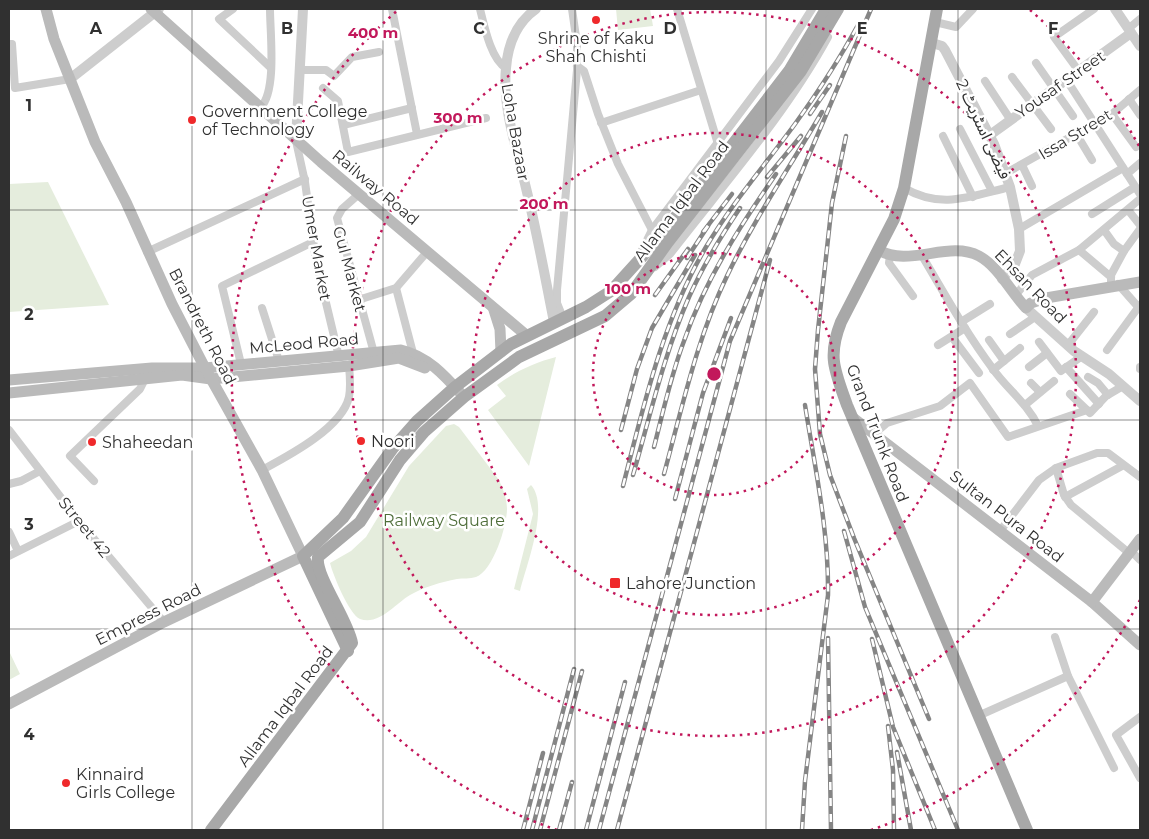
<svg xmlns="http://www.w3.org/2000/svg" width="1149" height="839" font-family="Montserrat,'Noto Sans Arabic',sans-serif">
	<rect width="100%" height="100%" fill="#fff"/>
	<g fill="#e5eddd">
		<polygon points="616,9 650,9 653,26 618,30"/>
		<polygon points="48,182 109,305 9,312 9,184"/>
		<path d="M556,357l-27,109 -41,-56 18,-14 -9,-11c17,-13 39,-23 59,-28z"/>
		<path d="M454,424l5,3 40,53c4,9 8,19 8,29 0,17 -14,62 -31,68 -6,2 -13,1 -19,2 -16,3 -33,8 -47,16 -14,8 -31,31 -50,24 -11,-5 -27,-44 -30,-56l21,-12 15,-14 43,-71 37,-40z"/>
		<path d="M531,485c19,21 -5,81 -11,106l-6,-2 19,-75 -6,-25z"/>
		<polygon points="9,651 20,674 9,680"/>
	</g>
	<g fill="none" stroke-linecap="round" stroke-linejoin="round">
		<g stroke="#cdcdcd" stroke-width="8">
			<polyline points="233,9 219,19 270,67"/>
			<polyline points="392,9 417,134"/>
			<path d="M480,9c4,16 11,51 26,59"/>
			<polyline points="677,9 718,144"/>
			<polyline points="935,22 956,27 973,9"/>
			<polyline points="1128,29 1140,19"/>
			<polyline points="9,44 12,44 15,88 70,79"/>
			<polyline points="1036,63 1073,116"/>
			<polyline points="577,66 584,71 598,114 618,164 652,230"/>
			<polyline points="300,70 326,70 334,76 352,57 379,52"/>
			<polyline points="1078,70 1054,37 1094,9"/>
			<polyline points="1012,77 1051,129"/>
			<polyline points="1066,79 1140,194"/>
			<polyline points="985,81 1010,119"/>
			<polyline points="323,88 338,101 348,152 486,118"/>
			<polyline points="1129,99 1140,115"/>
			<path d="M261,107c16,-17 9,-74 9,-98"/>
			<polyline points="1112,114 1136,147"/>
			<polyline points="601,123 701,90"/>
			<polyline points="343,125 412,108"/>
			<polyline points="960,129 992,191"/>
			<polyline points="1077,135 1092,160"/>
			<polyline points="943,136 973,197"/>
			<polyline points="296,141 305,182 316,261 339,357"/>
			<polyline points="1022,165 1032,186"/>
			<polyline points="1006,173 1112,114 1140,90"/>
			<polyline points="1127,174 1140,163"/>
			<path d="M904,188c38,22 67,8 106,-1"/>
			<polyline points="359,194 342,209 337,218 374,353"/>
			<polyline points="1128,210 1140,225"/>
			<polyline points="1092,214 1135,187"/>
			<polyline points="1019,229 1123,168"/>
			<polyline points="1104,230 1114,244 1124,251 1111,275 1111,285"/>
			<polyline points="1079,250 1111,277"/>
			<polyline points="1124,251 1140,229"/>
			<polyline points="147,252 305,179"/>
			<polyline points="641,252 652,230 779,61 812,9"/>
			<path d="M921,254c23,39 45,79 72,115 14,20 34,34 45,57"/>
			<polyline points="890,255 889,263 913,296"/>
			<path d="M655,267l15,-13c54,-70 116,-140 158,-217"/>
			<polyline points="1118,284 1140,309"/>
			<polyline points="396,288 413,353"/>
			<polyline points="1015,296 1032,275 1079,250 1140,199"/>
			<polyline points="358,300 396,288 427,252"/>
			<polyline points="262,308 279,361"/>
			<polyline points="563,318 557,303 557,290 577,70 577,44 572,9"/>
			<polyline points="961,322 990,304"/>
			<polyline points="1010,334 1035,317"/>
			<polyline points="952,337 979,373"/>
			<polyline points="989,340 1004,361"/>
			<polyline points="1039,342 1061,371 1082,356"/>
			<polyline points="938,345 965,328"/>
			<polyline points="1068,345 1094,312"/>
			<polyline points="1107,350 1140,305"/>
			<polyline points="241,364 222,286 313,242"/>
			<polyline points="1029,367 1047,353"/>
			<polyline points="1066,367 1099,404"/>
			<polyline points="1140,367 1140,369"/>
			<polyline points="993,370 1020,348"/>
			<polyline points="1088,377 1098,383 1108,395"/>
			<polyline points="1031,383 1040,392"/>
			<polyline points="1070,394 1090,413 1106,396 1123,386"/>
			<polyline points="1025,405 1054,381"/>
			<polyline points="9,430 79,521 164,622"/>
			<polyline points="874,434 887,423 940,406 970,383 1008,437 1087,410"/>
			<polyline points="1056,468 1064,495 1071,505 1129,553"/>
			<path d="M262,470c26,-14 80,-42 87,-73 2,-11 1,-21 0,-31"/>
			<polyline points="94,481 70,456 140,389 146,377"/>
			<polyline points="9,484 21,481 40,471"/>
			<polyline points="1065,497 1122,466"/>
			<polyline points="1000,531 1039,480 1056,468 1097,453 1108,453 1140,477"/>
			<polyline points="9,532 18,551"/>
			<polyline points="1131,551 1140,560"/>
			<polyline points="9,556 79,521"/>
			<polyline points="1055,637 1068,676 1114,768"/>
			<polyline points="978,716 1068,676"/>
			<polyline points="1140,717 1116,735 1140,778"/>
		</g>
		<g stroke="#cdcdcd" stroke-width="10">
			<path d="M536,9c-20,14 -28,35 -30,59 -4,39 11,82 20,120 11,44 19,89 28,134"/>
			<polyline points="1115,9 1140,46"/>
			<polyline points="932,43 942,46 945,50 994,144 1010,187 1019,229 1020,251 1015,264 1002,279"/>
			<polyline points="70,79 159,9"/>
			<polyline points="990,135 1131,33"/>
			<polyline points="296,139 303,9"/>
			<polyline points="1026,308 1074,351 1109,374 1140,401"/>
		</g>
		<g stroke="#bababa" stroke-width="11">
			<polyline points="151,9 321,162 526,335"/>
			<path d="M879,250c29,18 70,-10 100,6 19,10 32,36 47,52l5,-5 15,-5 94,-16"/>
			<polyline points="494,310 500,329 501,352"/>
			<path d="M9,380l143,-12h53l196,-18c27,6 45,27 63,47"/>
			<polyline points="9,393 182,375 211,379 349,366 399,358 425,368"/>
			<polyline points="852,417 1092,602 1140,645"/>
			<polyline points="1092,602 1140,539"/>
			<polyline points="9,704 164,622 303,556 262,470 205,368 172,304 126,202 95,142 54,39 46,9"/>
		</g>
		<g stroke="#a8a8a8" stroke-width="12">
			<path d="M937,9l-33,179 -10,31 -53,103c-14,35 -6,49 6,83l180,425"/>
			<polyline points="348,651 303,556 343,518 393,448 417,421 455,387 511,344 586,307 611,291 659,238 723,157 789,71 826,9"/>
			<path d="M211,830l141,-187c-4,-23 -37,-67 -34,-86l42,-35 40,-62 24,-28 40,-35 55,-40 86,-41 26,-22 37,-52 133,-171 37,-62"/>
		</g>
		<g stroke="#858585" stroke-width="4.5">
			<g id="rail">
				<polyline points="810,114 830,85"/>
				<polyline points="846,136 832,203 818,330 815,369 820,434 830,475 854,538 929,719"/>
				<polyline points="767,177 801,136"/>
				<polyline points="703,232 732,194"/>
				<polyline points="687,258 708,226"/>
				<polyline points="655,295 688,249"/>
				<polyline points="621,430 637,369 652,328 695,255"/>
				<path d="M654,447c9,-35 17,-72 30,-106 21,-61 56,-115 92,-167"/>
				<path d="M664,474c18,-66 33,-136 63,-198 27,-57 63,-109 95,-164"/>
				<path d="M633,475c17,-59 31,-121 56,-178 14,-31 32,-61 51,-89"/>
				<path d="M623,486c21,-82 40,-166 83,-239 26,-44 59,-82 89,-123 23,-32 44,-64 63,-99"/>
				<polyline points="675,499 703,393 731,318"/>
				<polyline points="844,531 865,607 958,830"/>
				<polyline points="828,638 831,830"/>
				<polyline points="872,639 893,727 935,830"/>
				<polyline points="888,726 893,770 894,830"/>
				<polyline points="897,752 911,830"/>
				<polyline points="523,830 543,753"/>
				<polyline points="532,830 574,669"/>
				<polyline points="540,830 582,671"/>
				<polyline points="559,830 572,782"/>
				<polyline points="586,830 625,682"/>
				<polyline points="599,830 730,341 871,9"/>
				<polyline points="617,830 770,260"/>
				<path d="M802,830l3,-49 23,-186c1,-64 -13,-127 -23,-190"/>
			</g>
		</g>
		<use href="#rail" stroke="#fff" stroke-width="2.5" stroke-dasharray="8" stroke-linecap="butt"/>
	</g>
	<path fill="none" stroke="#303030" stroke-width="1" stroke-opacity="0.55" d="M192,9v821M383,9v821M575,9v821M766,9v821M958,9v821M9,210h1131M9,420h1131M9,629h1131"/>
	<g fill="none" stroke="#c2185b" stroke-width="2.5" stroke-dasharray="2.5 5">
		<circle cx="714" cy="374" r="121"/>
		<circle cx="714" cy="374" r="241"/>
		<circle cx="714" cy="374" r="362"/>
		<path d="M1140 600A482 482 0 0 1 871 830M557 830A482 482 0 0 1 398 10M1030 10A482 482 0 0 1 1140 148"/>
	</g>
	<g fill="#ef292b" stroke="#fff" stroke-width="2">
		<circle cx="596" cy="20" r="5"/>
		<circle cx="192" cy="120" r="5"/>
		<circle cx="361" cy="441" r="5"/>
		<circle cx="92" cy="442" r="5"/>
		<rect x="609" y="577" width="12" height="12" rx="2.5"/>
		<circle cx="66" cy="783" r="5"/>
	</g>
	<g text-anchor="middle" stroke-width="5" stroke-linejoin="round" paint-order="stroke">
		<g font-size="16" fill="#303030" stroke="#fff" text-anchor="start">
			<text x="596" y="44" text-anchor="middle">Shrine of Kaku<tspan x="596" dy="18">Shah Chishti</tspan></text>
			<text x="202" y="117">Government College<tspan x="202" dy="18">of Technology</tspan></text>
			<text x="371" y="447">Noori</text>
			<text x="102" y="448">Shaheedan</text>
			<text x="626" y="589">Lahore Junction</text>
			<text x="76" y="780">Kinnaird<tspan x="76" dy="18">Girls College</tspan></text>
		</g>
		<g font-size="16" fill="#303030" stroke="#fff">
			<text transform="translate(1060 84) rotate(-35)" y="6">Yousaf Street</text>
			<text transform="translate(984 129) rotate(65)" y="6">فیضی اسٹریٹ 2</text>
			<text transform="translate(516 132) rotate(80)" y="6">Loha Bazaar</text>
			<text transform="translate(1075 134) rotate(-31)" y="6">Issa Street</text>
			<text transform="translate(376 187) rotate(40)" y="6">Railway Road</text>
			<text transform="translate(681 201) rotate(-53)" y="6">Allama Iqbal Road</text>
			<text transform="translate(317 248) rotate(80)" y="6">Umer Market</text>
			<text transform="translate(350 269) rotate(75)" y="6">Gul Market</text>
			<text transform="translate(1031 286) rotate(46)" y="6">Ehsan Road</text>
			<text transform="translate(203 326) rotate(63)" y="6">Brandreth Road</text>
			<text transform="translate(304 343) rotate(-5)" y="6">McLeod Road</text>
			<text transform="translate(878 433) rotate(69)" y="6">Grand Trunk Road</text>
			<text transform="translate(1007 516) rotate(38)" y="6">Sultan Pura Road</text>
			<text transform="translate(85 527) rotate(51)" y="6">Street 42</text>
			<text transform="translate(148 614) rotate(-27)" y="6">Empress Road</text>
			<text transform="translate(285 706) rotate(-53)" y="6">Allama Iqbal Road</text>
		</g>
		<g font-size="16" fill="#4f6e3a" stroke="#fff">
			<text x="444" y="526">Railway Square</text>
		</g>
	</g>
	<g font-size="16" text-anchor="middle" font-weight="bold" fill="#303030" stroke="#fff" stroke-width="5" stroke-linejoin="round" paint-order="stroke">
		<text x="96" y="34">A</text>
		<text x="287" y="34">B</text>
		<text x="479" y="34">C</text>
		<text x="670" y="34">D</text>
		<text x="862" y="34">E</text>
		<text x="1053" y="34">F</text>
		<text x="29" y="111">1</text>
		<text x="29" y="320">2</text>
		<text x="29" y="530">3</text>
		<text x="29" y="740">4</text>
	</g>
	<circle cx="714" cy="374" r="8" fill="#c2185b" stroke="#fff" stroke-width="2.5"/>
	<g font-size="15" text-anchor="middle" font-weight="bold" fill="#c2185b" stroke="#fff" stroke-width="5" stroke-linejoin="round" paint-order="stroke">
		<text x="373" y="38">400 m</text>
		<text x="458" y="123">300 m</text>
		<text x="544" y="209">200 m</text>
		<text x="628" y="294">100 m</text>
	</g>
	<rect width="1149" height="839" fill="none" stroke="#303030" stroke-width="20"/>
</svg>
